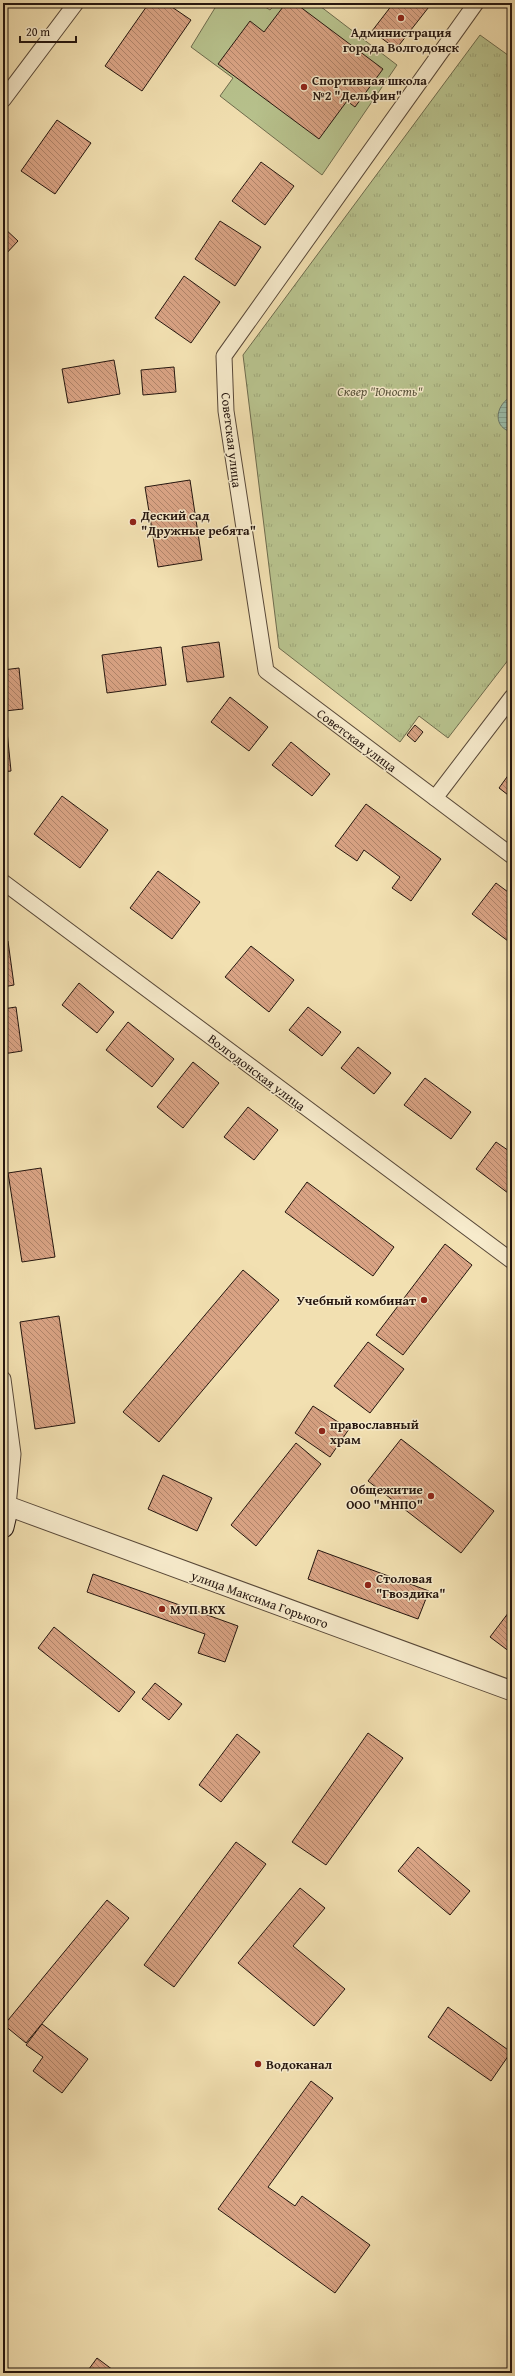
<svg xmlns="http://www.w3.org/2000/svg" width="515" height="2376" font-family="'Gentium Book Plus',serif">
	<defs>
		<pattern id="park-tufts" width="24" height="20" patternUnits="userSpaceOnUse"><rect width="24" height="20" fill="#b8c38e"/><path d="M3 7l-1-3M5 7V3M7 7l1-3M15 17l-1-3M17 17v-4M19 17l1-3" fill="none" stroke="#9ea779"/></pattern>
		<pattern id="water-rules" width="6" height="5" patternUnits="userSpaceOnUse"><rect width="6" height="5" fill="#9bbdaa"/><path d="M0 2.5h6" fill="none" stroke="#85a291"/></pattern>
		<pattern id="building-back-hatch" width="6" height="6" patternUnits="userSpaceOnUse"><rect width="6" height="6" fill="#d9a384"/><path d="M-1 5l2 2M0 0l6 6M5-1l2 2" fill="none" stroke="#b0846a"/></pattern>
	</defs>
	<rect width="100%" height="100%" fill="#f2e0b1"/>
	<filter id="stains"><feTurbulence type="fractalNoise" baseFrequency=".005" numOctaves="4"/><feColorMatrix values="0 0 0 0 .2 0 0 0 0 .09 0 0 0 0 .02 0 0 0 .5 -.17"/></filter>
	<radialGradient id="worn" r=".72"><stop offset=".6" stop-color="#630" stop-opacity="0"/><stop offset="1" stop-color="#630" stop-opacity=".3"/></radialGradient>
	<polygon fill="#b8c38e" stroke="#6e6c4e" points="218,3 259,3 270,10 276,3 316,3 397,65 322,175 220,96 233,78 191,47"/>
	<polygon fill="url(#park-tufts)" stroke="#6e6c4e" points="480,35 512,58 512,655 448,738 419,716 400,742 279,648 243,355"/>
	<path fill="url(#water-rules)" stroke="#6c7a6c" d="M509,398h3v34c-19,-4 -17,-25 -3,-34z"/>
	<g fill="url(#building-back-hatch)" stroke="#25160f">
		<polygon points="149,3 166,3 191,20 142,91 105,66"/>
		<polygon points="286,3 295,3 383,69 355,107 347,101 319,139 218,64 250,21 264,32"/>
		<polygon points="390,3 432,3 396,49 372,31 392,5"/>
		<polygon points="57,120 91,143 55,194 21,171"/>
		<polygon points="261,162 294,186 265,225 232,201"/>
		<polygon points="220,221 261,247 235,286 195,259"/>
		<polygon points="3,227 18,241 3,257"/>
		<polygon points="184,276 220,302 191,343 155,318"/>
		<polygon points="114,360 120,394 68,403 62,369"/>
		<polygon points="174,367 176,392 143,395 141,370"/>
		<polygon points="190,480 202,560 158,567 145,487"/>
		<polygon points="219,642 224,677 187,682 182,647"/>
		<polygon points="161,647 166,685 107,693 102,655"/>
		<polygon points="19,668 23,709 5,711 11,771 3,772 3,670"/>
		<polygon points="230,697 268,727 249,751 211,722"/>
		<polygon points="415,725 423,732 415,742 407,735"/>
		<polygon points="291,742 330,774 312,796 272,765"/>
		<polygon points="512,770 512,798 499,788"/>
		<polygon points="62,796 108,830 80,868 34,834"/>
		<polygon points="366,804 441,859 411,901 392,888 400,877 364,850 357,861 335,846"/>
		<polygon points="158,871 200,902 172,939 130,908"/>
		<polygon points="496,883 512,895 512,944 472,914"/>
		<polygon points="3,941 8,941 14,985 3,987"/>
		<polygon points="251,946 294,980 269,1012 225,977"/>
		<polygon points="79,983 114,1012 97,1033 62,1005"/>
		<polygon points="16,1007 22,1051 3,1054 3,1009"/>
		<polygon points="308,1007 341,1032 322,1056 289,1030"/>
		<polygon points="128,1022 174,1059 152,1087 106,1050"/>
		<polygon points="358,1047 391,1073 374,1094 341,1068"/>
		<polygon points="193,1062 219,1083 183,1128 157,1107"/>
		<polygon points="425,1078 471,1112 451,1139 404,1105"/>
		<polygon points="248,1107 278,1130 254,1160 224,1137"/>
		<polygon points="496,1142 512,1153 512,1196 476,1169"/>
		<polygon points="41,1168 55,1257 22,1262 8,1173"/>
		<polygon points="307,1182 394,1247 373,1276 285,1212"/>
		<polygon points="445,1244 472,1265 403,1355 376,1335"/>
		<polygon points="243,1270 279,1300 159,1442 123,1412"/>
		<polygon points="59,1316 75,1423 35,1429 20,1322"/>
		<polygon points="368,1342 404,1369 370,1413 334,1386"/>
		<polygon points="313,1406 349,1429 330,1457 295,1433"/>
		<polygon points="401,1439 494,1511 461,1553 368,1481"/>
		<polygon points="296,1443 321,1464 256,1546 231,1525"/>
		<polygon points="163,1475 212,1498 197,1531 148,1509"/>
		<polygon points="318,1550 429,1591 418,1619 308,1579"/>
		<polygon points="93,1574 238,1626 225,1662 198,1653 205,1634 87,1592"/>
		<polygon points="512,1608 512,1649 510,1652 490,1637"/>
		<polygon points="54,1627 135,1692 119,1712 38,1648"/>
		<polygon points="155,1683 182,1704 169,1720 142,1699"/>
		<polygon points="368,1733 403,1758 326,1865 292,1842"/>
		<polygon points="237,1734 260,1752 221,1802 199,1785"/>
		<polygon points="236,1842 266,1864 174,1987 144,1965"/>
		<polygon points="418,1847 470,1891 450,1915 398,1871"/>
		<polygon points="300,1888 325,1908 293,1946 345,1989 314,2026 238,1963"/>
		<polygon points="107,1900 129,1918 26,2043 4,2025"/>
		<polygon points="448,2007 511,2052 491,2081 428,2037"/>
		<polygon points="42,2024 88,2059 62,2093 33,2071 43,2057 26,2045"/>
		<polygon points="311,2081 333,2098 268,2187 295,2206 302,2196 370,2245 335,2293 218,2209"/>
		<polygon points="97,2358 117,2373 86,2373"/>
	</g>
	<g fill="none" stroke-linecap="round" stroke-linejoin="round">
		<g stroke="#584838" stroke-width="17">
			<g id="minor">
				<polyline points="476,3 224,356 226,411 266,671 512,856"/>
				<polyline points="3,100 76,3"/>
				<polyline points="435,798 512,697"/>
				<polyline points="3,882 512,1261"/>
				<polyline points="3,1379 13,1454 8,1506"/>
			</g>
		</g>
		<g stroke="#584838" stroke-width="21">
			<polyline id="tertiary" points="8,1506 512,1691"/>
		</g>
		<g stroke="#25160f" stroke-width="23">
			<polyline id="secondary" points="3,1504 8,1506 3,1527"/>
		</g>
		<use href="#minor" stroke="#f7ebcc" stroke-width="15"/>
		<use href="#tertiary" stroke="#f7ebcc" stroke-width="19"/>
		<use href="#secondary" stroke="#f7ebcc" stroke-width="21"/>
	</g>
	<g fill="#8f2418" stroke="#f7ebcc" stroke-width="1.5">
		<circle cx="401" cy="18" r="4"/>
		<circle cx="304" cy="87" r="4"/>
		<circle cx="133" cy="522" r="4"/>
		<circle cx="424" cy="1300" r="4"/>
		<circle cx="322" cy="1431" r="4"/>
		<circle cx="431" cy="1496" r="4"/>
		<circle cx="368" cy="1585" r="4"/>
		<circle cx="162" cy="1609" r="4"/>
		<circle cx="258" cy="2064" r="4"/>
	</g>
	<g text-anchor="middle" stroke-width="3" stroke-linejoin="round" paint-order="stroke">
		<g font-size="13" font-weight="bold" fill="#25160f" stroke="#f7ebcc" text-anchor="start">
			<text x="401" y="37" text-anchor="middle">Администрация<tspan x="401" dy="15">города Волгодонск</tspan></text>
			<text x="312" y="85">Спортивная школа<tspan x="312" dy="15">№2 "Дельфин"</tspan></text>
			<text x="141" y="520">Деский сад<tspan x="141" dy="15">"Дружные ребята"</tspan></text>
			<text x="416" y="1305" text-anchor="end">Учебный комбинат</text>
			<text x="330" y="1429">православный<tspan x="330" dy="15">храм</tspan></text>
			<text x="423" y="1494" text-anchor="end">Общежитие<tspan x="423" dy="15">ООО "МНПО"</tspan></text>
			<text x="376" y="1583">Столовая<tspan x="376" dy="15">"Гвоздика"</tspan></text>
			<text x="170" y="1614">МУП ВКХ</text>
			<text x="266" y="2069">Водоканал</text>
		</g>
		<g font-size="13" font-style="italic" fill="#58533b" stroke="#f7ebcc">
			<text x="380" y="396">Сквер "Юность"</text>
		</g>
		<g font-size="13" fill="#25160f" stroke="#f7ebcc">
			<text transform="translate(232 440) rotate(83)" y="5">Советская улица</text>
			<text transform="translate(357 740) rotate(37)" y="5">Советская улица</text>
			<text transform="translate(257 1072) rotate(37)" y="5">Волгодонская улица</text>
			<text transform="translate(260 1599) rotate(20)" y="5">улица Максима Горького</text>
		</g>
	</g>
	<rect width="515" height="2376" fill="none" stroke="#f2e0b1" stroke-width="16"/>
	<rect x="4" y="4" width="507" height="2368" fill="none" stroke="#25160f" stroke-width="2"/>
	<rect x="8" y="8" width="499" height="2360" fill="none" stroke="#25160f"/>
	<path d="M20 36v6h56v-6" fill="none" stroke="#25160f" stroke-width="2"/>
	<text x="26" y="36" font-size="12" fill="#25160f" stroke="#f7ebcc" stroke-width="3" paint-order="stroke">20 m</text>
	<rect width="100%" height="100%" filter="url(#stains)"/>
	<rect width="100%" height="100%" fill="url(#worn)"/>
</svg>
